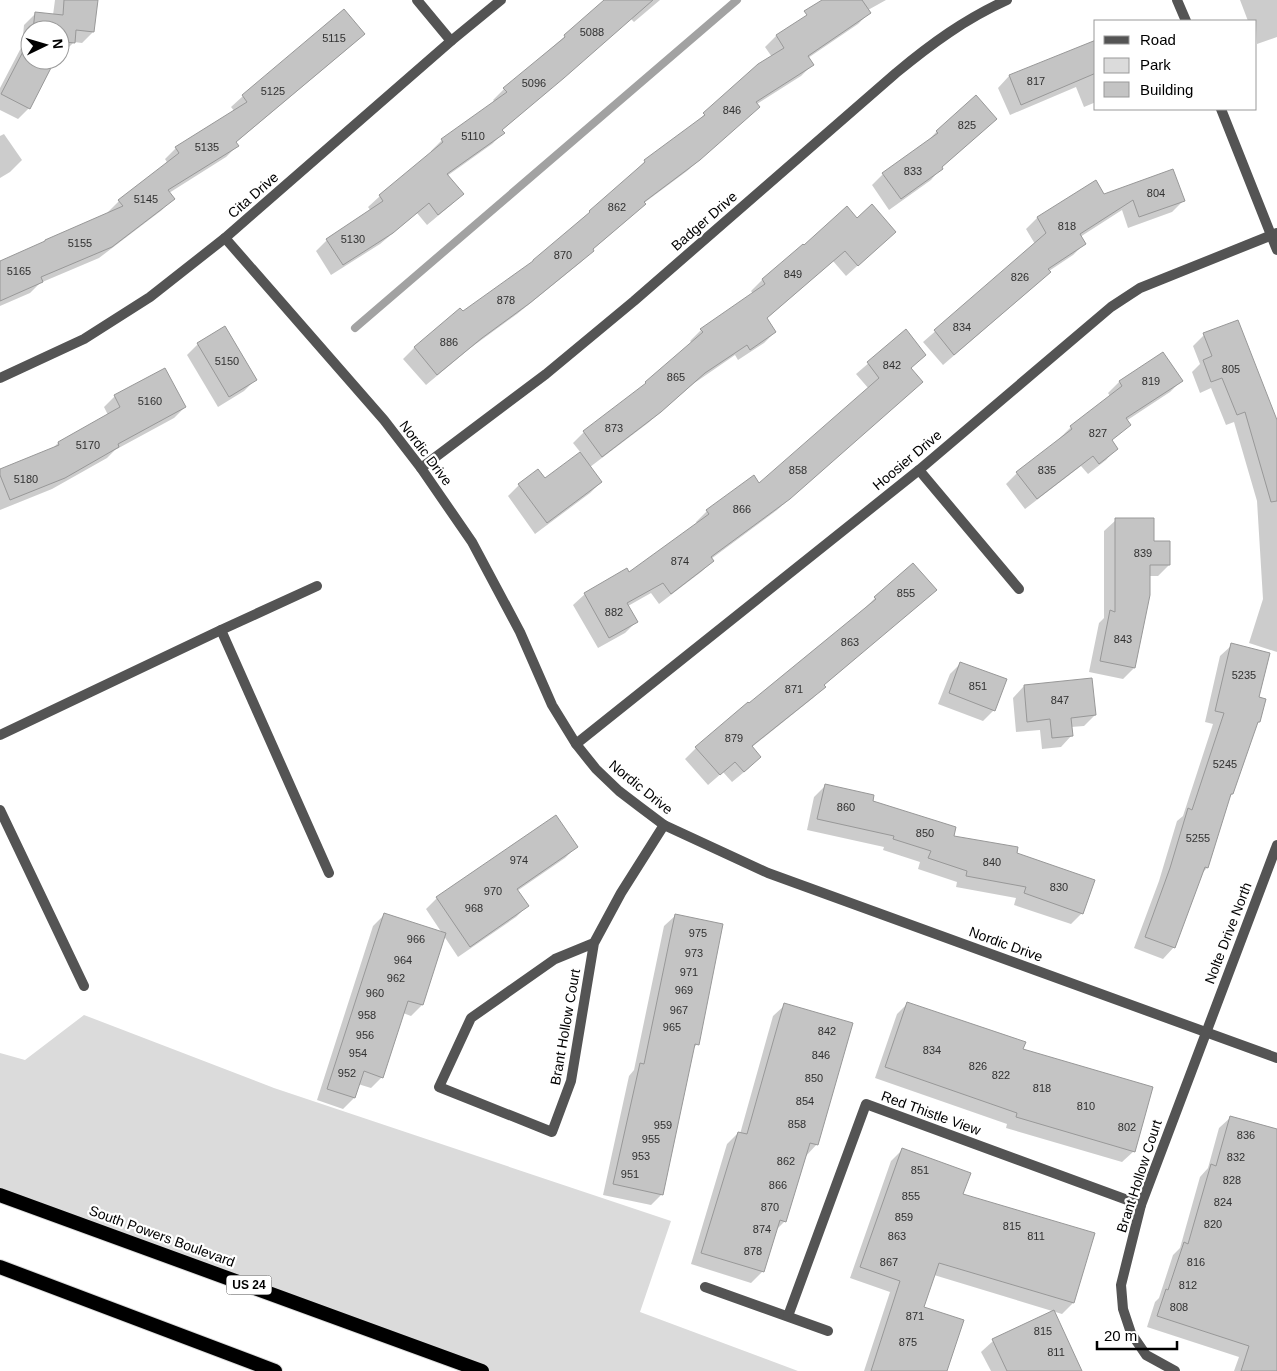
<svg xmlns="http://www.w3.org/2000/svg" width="1277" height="1371" font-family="Helvetica,sans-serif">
	<rect width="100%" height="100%" fill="#fff"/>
	<polygon fill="#dbdbdb" points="84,1015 274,1088 671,1221 640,1312 798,1371 477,1371 0,1197 0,1053 25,1060"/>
	<g fill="#0003">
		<polygon points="55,0 97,0 93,32 82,43 74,42 62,54 60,53 60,30 30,30 30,60 54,60 29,108 18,119 0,110 0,88 22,46 24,25 35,14 53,15"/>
		<polygon points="607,0 660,0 634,22 631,19 501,131 503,133 492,144 447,176 462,194 451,205 427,225 417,213 380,244 331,275 316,251 327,240 371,211 368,207 380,196 432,153 431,151 442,140 495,102 493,100 504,89"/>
		<polygon points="831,0 886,0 868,10 869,13 858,24 808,58 812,65 801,76 757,104 747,118 687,171 644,203 633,215 592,250 581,262 517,314 469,349 426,385 403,359 414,348 460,310 463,313 527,267 634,173 645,161 693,125 759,65 772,57 765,47 776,36"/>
		<polygon points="1240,0 1277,0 1277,37 1257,44 1256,21 1248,21"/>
		<polygon points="344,10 363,34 352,45 235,143 237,146 226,157 169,193 173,198 162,210 99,258 40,283 30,293 0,306 0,262 109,214 108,212 119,201 168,164 165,159 176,148 235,112 231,107 243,96"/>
		<polygon points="1096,41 1096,102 1084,107 1076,87 1010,115 998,88 1009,76"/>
		<polygon points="996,119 941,168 931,180 889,210 872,185 883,174 926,143 937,131"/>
		<polygon points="4,134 22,160 10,172 0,178 0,136"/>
		<polygon points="1095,182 1104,196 1183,201 1172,212 1128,228 1122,210 1080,237 1084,244 1073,255 1049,271 1038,283 943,365 923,342 1035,244 1026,229 1037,218"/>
		<polygon points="857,220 883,243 846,276 833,261 766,319 775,332 764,343 738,360 735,355 693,384 648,423 590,467 601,482 590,493 535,534 508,496 519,485 538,471 545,480 581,453 573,443 584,432 639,391 692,343 690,341 701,330 753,294 751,291 762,280 803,246"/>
		<polygon points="906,331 910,369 910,393 777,510 711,559 713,561 701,572 659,604 651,593 628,606 636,622 625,633 598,648 573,605 585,594 629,574 697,524 696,522 707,511 759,485 869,389 856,374"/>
		<polygon points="1204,335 1277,421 1277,652 1249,643 1263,599 1257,501 1234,422 1226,425 1211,388 1200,393 1192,372 1200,364 1193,346"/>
		<polygon points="198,344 255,380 244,391 218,407 187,355"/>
		<polygon points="1163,353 1181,381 1170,392 1126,421 1129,424 1111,441 1117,448 1106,460 1088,474 1081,466 1025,509 1006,484 1017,473 1060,440 1060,438 1071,427 1110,396 1108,393 1119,382"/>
		<polygon points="115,396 185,407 174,418 115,450 107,458 52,489 0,510 0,471 53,448 58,443 108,415 104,407"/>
		<polygon points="1116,520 1169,565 1158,576 1149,576 1134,668 1123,679 1089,672 1099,623 1104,618 1104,531"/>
		<polygon points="935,590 823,686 813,698 752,747 749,768 732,782 723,772 708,785 685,759 696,748 864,609 875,598"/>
		<polygon points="1232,645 1257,698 1259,722 1255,725 1232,794 1229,798 1207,868 1202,873 1174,947 1163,959 1134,948 1159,881 1177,821 1183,816 1213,724 1205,722 1220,656"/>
		<polygon points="961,663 994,710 983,721 938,704 950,674"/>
		<polygon points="1091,679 1095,715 1084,726 1071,727 1072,735 1061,747 1042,749 1040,730 1016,732 1013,698 1024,686"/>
		<polygon points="825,786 872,802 952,837 1016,854 1082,913 1071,924 1014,905 1016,898 956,887 957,882 918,869 920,862 883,850 884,847 807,830 814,797"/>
		<polygon points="576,847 565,858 517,891 527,906 516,917 458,957 444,936 422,1005 411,1016 403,1013 382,1077 371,1088 358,1084 354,1098 343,1109 317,1100 373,926 384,915 442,933 426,909 437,898"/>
		<polygon points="676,915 697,1044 693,1049 662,1194 651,1205 603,1195 629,1076 634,1070 664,926"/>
		<polygon points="908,1003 1021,1050 1134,1151 1122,1162 1006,1128 1007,1124 875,1078 897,1014"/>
		<polygon points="785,1005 817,1144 806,1156 785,1221 775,1231 762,1272 751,1283 691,1264 727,1144 738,1133 740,1134 773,1016"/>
		<polygon points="1231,1117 1277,1130 1277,1371 1234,1371 1239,1357 1147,1327 1155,1302 1159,1298 1173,1255 1180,1248 1200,1177 1208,1168 1219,1128"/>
		<polygon points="902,1150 962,1194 1073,1303 1062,1314 934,1275 922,1308 946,1371 864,1371 890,1292 850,1278 891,1161"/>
		<polygon points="1054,1312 1081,1371 991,1371 981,1352 993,1341"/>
	</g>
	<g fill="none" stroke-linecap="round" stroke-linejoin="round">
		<polyline stroke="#a2a2a2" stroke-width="8" points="355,328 737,0"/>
	</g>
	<g fill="#c4c4c4" stroke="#989898">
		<polygon points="64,0 98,0 94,32 76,30 75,43 64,42 60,50 60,30 33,30 35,12 63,15"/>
		<polygon points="604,0 653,0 564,78 502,130 505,133 447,174 464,194 438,215 429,203 393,233 343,265 326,239 383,201 379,195 443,142 441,139 507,92 503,88 565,37 564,35"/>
		<polygon points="822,0 862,0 871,13 808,56 814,65 756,102 760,107 700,160 644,202 646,204 593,249 594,251 530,303 482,338 437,375 414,347 460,308 463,311 533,261 533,260 590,212 589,211 645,162 644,160 705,115 703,113 758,64 784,48 776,35 807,15 804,11"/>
		<polygon points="344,9 365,34 236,142 239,146 168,190 175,199 112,247 41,277 43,282 0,301 0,261 45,241 45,240 123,206 118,200 179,153 175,147 247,102 242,95"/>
		<polygon points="30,38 30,60 55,60 30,109 1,94"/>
		<polygon points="1096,40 1096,73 1021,105 1009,75"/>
		<polygon points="976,95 997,119 942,167 943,169 901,199 882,173 938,133 936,131"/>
		<polygon points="1173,169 1185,201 1139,217 1133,200 1080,234 1086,244 1048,269 1051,272 954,355 934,330 1046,233 1037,217 1096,180 1104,194"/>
		<polygon points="872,204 896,232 858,266 845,251 767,318 776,332 750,350 747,345 705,373 661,412 602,457 583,431 646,383 645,382 703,332 700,329 765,284 762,279 803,244 804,245 847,206 857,218"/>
		<polygon points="1238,320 1277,420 1277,501 1271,502 1245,412 1237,415 1222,378 1211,382 1203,360 1212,356 1203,333"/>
		<polygon points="225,326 257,380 229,397 197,343"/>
		<polygon points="906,329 926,355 911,368 923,382 790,499 711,557 714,561 671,594 663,583 627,603 638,622 609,638 584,593 627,568 629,572 709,514 706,510 754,475 759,483 879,378 867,362"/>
		<polygon points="1163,352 1183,381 1126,418 1131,425 1112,440 1118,449 1099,464 1093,456 1037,499 1016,472 1072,429 1070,426 1122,386 1119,381"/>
		<polygon points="165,368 186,407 118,444 119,447 65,478 10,500 0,475 0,469 59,445 58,442 120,407 114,395"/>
		<polygon points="580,452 602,482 547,523 518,484 538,469 545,478"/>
		<polygon points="1115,518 1154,518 1154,541 1170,541 1170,565 1150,565 1150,595 1135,668 1100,661 1110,610 1115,612"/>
		<polygon points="913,563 937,590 824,685 826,687 752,746 761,757 744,772 735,762 720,775 695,747 748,702 749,703 876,599 874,597"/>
		<polygon points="1231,643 1270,653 1259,697 1266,699 1260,722 1258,722 1233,794 1231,794 1208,868 1205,867 1175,948 1145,937 1170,868 1188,808 1192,810 1224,713 1215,711"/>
		<polygon points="960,662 1007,679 995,711 949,693"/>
		<polygon points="1092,678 1096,715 1071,718 1073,736 1052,738 1050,719 1027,722 1024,685"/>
		<polygon points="825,784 874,795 873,801 956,827 954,836 1018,847 1017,853 1095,880 1083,914 1024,893 1026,887 966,876 967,871 928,858 931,851 893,839 894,836 817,819"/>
		<polygon points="556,815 578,847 517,889 529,906 470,947 436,897"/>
		<polygon points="384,913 446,933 423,1005 408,1001 383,1078 364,1071 355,1098 327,1089"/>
		<polygon points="675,914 723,924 699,1045 695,1044 663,1195 613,1184 640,1063 644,1064"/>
		<polygon points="907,1002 1026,1042 1023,1049 1153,1087 1135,1152 1016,1117 1017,1113 885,1067"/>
		<polygon points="784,1003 853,1023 818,1145 810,1143 786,1222 780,1220 764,1272 701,1253 738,1132 747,1134"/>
		<polygon points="1230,1116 1277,1129 1277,1371 1241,1371 1249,1346 1157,1316 1166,1289 1168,1290 1184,1242 1188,1244 1211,1164 1216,1166"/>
		<polygon points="902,1148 971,1173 963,1194 1095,1233 1074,1303 939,1263 924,1307 964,1320 947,1371 871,1371 900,1281 860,1267"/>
		<polygon points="1054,1310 1082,1371 1007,1371 992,1339"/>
	</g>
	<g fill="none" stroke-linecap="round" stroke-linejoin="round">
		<g stroke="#dbdbdb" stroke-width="16">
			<g id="trunk">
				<polyline points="0,1195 482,1371"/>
				<polyline points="0,1267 275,1371"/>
			</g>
		</g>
		<g stroke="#545454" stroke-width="10">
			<polyline points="417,0 451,41"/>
			<polyline points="1177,0 1186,21"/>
			<polyline points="1221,109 1277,250"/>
			<polyline points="225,238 384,420 421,468 472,542 520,632 552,705 576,744 596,769 619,791 640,807 664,825 768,873 1277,1058"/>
			<polyline points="0,378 84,339 150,297 225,238 451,41 501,0"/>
			<path d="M421,468l125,-94 88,-73 262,-228c35,-29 69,-54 111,-73"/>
			<polyline points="919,470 1019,589"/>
			<polyline points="221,630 317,586"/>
			<polyline points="0,735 221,630 329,873"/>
			<polyline points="576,744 919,470 1111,307 1140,288 1277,233"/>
			<polyline points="0,810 84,986"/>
			<polyline points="594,943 555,959 471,1018 439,1087 552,1132 571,1081 594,943 621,893 664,825"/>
			<polyline points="705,1287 828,1331"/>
			<polyline points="788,1316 866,1104 1141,1205"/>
			<polyline points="1175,1371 1146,1355 1131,1333 1123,1309 1121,1285 1141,1205 1277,845"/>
		</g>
		<use href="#trunk" stroke="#000" stroke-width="14"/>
	</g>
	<g text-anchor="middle" stroke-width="4.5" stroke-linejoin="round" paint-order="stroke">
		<g font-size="11" fill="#313131">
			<text x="592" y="36">5088</text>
			<text x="334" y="42">5115</text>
			<text x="1036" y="85">817</text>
			<text x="534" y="87">5096</text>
			<text x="273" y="95">5125</text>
			<text x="732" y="114">846</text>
			<text x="967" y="129">825</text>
			<text x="473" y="140">5110</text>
			<text x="207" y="151">5135</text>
			<text x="913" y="175">833</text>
			<text x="1156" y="197">804</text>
			<text x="146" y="203">5145</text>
			<text x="617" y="211">862</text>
			<text x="1067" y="230">818</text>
			<text x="353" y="243">5130</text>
			<text x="80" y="247">5155</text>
			<text x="563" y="259">870</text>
			<text x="19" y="275">5165</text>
			<text x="793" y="278">849</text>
			<text x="1020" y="281">826</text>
			<text x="506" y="304">878</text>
			<text x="962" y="331">834</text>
			<text x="449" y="346">886</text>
			<text x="227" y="365">5150</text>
			<text x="892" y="369">842</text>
			<text x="1231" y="373">805</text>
			<text x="676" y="381">865</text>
			<text x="1151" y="385">819</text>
			<text x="150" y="405">5160</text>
			<text x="614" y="432">873</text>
			<text x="1098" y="437">827</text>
			<text x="88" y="449">5170</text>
			<text x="798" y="474">858</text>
			<text x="1047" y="474">835</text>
			<text x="26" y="483">5180</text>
			<text x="742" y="513">866</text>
			<text x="1143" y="557">839</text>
			<text x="680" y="565">874</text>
			<text x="906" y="597">855</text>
			<text x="614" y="616">882</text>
			<text x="1123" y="643">843</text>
			<text x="850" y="646">863</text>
			<text x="1244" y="679">5235</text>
			<text x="978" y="690">851</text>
			<text x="794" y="693">871</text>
			<text x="1060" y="704">847</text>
			<text x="734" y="742">879</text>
			<text x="1225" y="768">5245</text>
			<text x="846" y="811">860</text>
			<text x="925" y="837">850</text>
			<text x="1198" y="842">5255</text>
			<text x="519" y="864">974</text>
			<text x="992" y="866">840</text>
			<text x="1059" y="891">830</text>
			<text x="493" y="895">970</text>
			<text x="474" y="912">968</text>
			<text x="698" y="937">975</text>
			<text x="416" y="943">966</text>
			<text x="694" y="957">973</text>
			<text x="403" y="964">964</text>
			<text x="689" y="976">971</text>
			<text x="396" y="982">962</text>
			<text x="684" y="994">969</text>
			<text x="375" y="997">960</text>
			<text x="679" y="1014">967</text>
			<text x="367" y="1019">958</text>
			<text x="672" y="1031">965</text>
			<text x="827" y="1035">842</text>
			<text x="365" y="1039">956</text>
			<text x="932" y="1054">834</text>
			<text x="358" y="1057">954</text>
			<text x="821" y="1059">846</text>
			<text x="978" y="1070">826</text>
			<text x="347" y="1077">952</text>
			<text x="1001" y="1079">822</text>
			<text x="814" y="1082">850</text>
			<text x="1042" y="1092">818</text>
			<text x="805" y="1105">854</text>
			<text x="1086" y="1110">810</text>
			<text x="797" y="1128">858</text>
			<text x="663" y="1129">959</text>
			<text x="1127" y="1131">802</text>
			<text x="1246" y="1139">836</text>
			<text x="651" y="1143">955</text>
			<text x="641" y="1160">953</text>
			<text x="1236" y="1161">832</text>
			<text x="786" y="1165">862</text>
			<text x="920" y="1174">851</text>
			<text x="630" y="1178">951</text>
			<text x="1232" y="1184">828</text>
			<text x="778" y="1189">866</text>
			<text x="911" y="1200">855</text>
			<text x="1223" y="1206">824</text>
			<text x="770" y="1211">870</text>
			<text x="904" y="1221">859</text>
			<text x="1213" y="1228">820</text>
			<text x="1012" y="1230">815</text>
			<text x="762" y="1233">874</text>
			<text x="897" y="1240">863</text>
			<text x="1036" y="1240">811</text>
			<text x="753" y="1255">878</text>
			<text x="889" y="1266">867</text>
			<text x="1196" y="1266">816</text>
			<text x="1188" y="1289">812</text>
			<text x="1179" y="1311">808</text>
			<text x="915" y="1320">871</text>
			<text x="1043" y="1335">815</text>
			<text x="908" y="1346">875</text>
			<text x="1056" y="1356">811</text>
		</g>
		<rect fill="#fff" stroke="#4c4c4c" stroke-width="1" x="226.5" y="1275.5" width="45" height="19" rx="4"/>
		<g font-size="12" font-weight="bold" fill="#000">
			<text x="249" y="1289">US 24</text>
		</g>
		<g font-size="14" fill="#000" stroke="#fff">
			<text transform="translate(253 195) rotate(-41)" y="5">Cita Drive</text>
			<text transform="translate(704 221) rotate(-41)" y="5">Badger Drive</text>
			<text transform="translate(426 453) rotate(53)" y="5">Nordic Drive</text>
			<text transform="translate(907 460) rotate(-40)" y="5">Hoosier Drive</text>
			<text transform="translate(641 787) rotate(39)" y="5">Nordic Drive</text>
			<text transform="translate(1228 933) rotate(-69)" y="5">Nolte Drive North</text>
			<text transform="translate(1006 944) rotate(20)" y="5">Nordic Drive</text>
			<text transform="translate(565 1027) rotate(-80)" y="5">Brant Hollow Court</text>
			<text transform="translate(931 1113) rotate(20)" y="5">Red Thistle View</text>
			<text transform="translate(1139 1176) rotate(-72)" y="5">Brant Hollow Court</text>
			<text transform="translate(162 1236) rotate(20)" y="5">South Powers Boulevard</text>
		</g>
	</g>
	<rect x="1094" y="20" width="162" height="90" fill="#ffffff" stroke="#999999"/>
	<rect x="1104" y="36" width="25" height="8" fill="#545454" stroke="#999999"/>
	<text x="1140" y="45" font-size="15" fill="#000000">Road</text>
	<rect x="1104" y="58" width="25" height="15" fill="#dbdbdb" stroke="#999999"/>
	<text x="1140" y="70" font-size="15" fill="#000000">Park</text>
	<rect x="1104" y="82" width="25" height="15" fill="#c4c4c4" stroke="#999999"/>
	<text x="1140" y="95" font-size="15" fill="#000000">Building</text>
	<g transform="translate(45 45) rotate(85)"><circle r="24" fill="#ffffff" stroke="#999999"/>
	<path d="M0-4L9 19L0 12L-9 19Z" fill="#000000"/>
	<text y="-8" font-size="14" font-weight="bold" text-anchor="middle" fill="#000000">N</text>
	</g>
	<path d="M1097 1341v8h80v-8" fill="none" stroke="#000000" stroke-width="2.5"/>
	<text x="1104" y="1341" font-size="15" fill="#000000" stroke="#ffffff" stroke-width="4" paint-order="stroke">20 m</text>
</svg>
